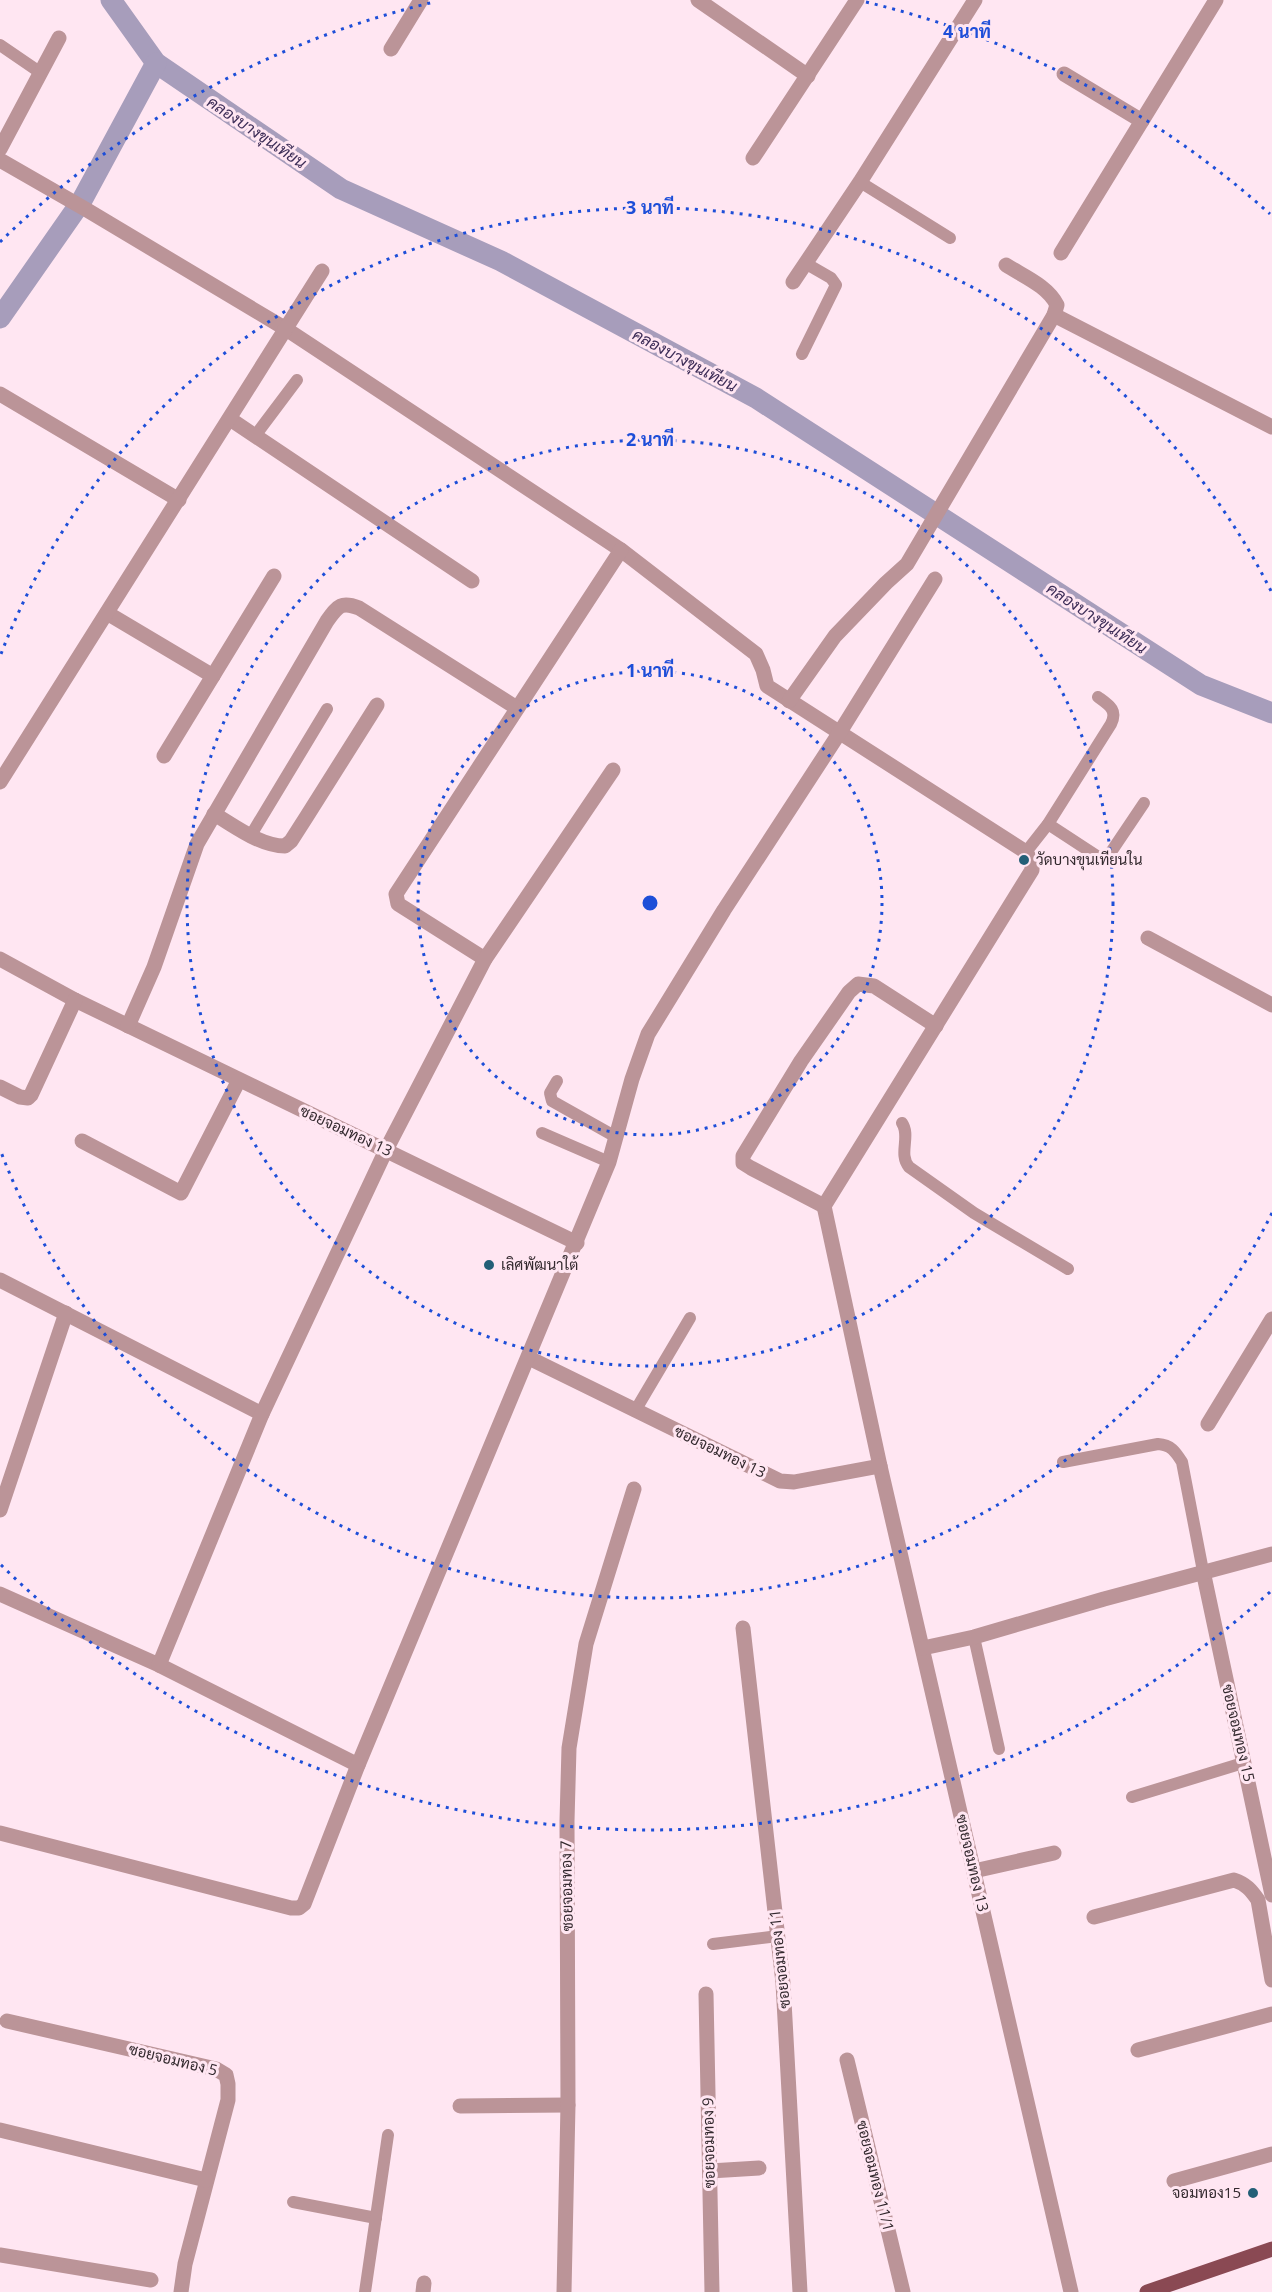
<svg xmlns="http://www.w3.org/2000/svg" width="1272" height="2292" font-family="'Open Sans',Sarabun,sans-serif">
	<rect width="100%" height="100%" fill="#ffe6f2"/>
	<g fill="none" stroke-linecap="round" stroke-linejoin="round">
		<g stroke="#a79dbb" stroke-width="21">
			<polyline points="111,0 156,63 341,189 501,261 756,398 1201,685 1272,713"/>
			<polyline points="0,318 81,202 156,63"/>
		</g>
		<g stroke="#bb9498" stroke-width="12">
			<polyline points="0,45 41,73"/>
			<polyline points="860,182 950,238"/>
			<polyline points="802,354 836,285 831,278 805,263"/>
			<polyline points="255,436 297,380"/>
			<polyline points="1048,824 1103,860 1107,858 1144,803"/>
			<polyline points="251,835 327,709"/>
			<path d="M1026,852l22,-28 63,-100c7,-14 -2,-19 -13,-27"/>
			<polyline points="557,1081 550,1093 552,1101 616,1137"/>
			<path d="M902,1123c9,13 -4,31 7,44l65,46 94,56"/>
			<polyline points="542,1133 609,1162"/>
			<polyline points="635,1411 690,1318"/>
			<path d="M1063,1462l95,-18c13,1 17,7 24,18l21,109"/>
			<polyline points="974,1637 999,1749"/>
			<polyline points="1132,1797 1243,1763"/>
			<polyline points="713,1944 778,1936"/>
			<polyline points="293,2202 376,2218"/>
			<polyline points="365,2292 388,2135"/>
		</g>
		<g stroke="#bb9498" stroke-width="15">
			<polyline points="698,0 808,76"/>
			<polyline points="391,49 421,0"/>
			<polyline points="1064,74 1142,121"/>
			<polyline points="0,149 59,38"/>
			<polyline points="753,158 857,0"/>
			<polyline points="0,160 87,210 286,329 621,550 756,654 763,670 767,686 1026,852 1032,862 1032,870 824,1206 880,1466 1071,2292"/>
			<polyline points="1061,253 1216,0"/>
			<polyline points="793,282 860,182 975,0"/>
			<polyline points="1054,315 1272,427"/>
			<polyline points="0,394 179,500"/>
			<polyline points="230,419 472,581"/>
			<polyline points="107,613 213,676"/>
			<path d="M789,701l46,-65 51,-53 21,-19 147,-249 3,-10c-9,-19 -34,-29 -51,-40"/>
			<polyline points="164,756 274,576"/>
			<polyline points="0,782 322,271"/>
			<path d="M214,814c21,12 46,32 71,32l6,-5 16,-25 70,-111"/>
			<polyline points="1148,938 1272,1005"/>
			<polyline points="0,959 75,1000 577,1243"/>
			<polyline points="485,959 398,904 396,894 621,550"/>
			<path d="M128,1026l26,-59 43,-123 130,-223c11,-15 14,-20 32,-13l158,100"/>
			<polyline points="0,1087 20,1097 28,1098 31,1095 75,1000"/>
			<polyline points="82,1141 181,1193 239,1080"/>
			<polyline points="824,1206 751,1168 743,1163 743,1156 801,1061 849,992 858,984 874,986 936,1026"/>
			<polyline points="0,1280 262,1414"/>
			<polyline points="529,1358 780,1481 794,1482 880,1466"/>
			<polyline points="1208,1424 1272,1319"/>
			<polyline points="0,1510 66,1313"/>
			<polyline points="1203,1571 1272,1895"/>
			<polyline points="0,1594 159,1665 358,1765"/>
			<polyline points="743,1628 783,1983 800,2292"/>
			<polyline points="923,1648 974,1637 1104,1599 1272,1554"/>
			<polyline points="159,1665 262,1414 386,1150 485,959 613,770"/>
			<polyline points="0,1833 291,1908 299,1908 304,1904 358,1765 609,1162 632,1079 648,1034 724,910 840,732 935,579"/>
			<polyline points="974,1871 1054,1853"/>
			<path d="M1094,1917l140,-37c12,4 17,10 24,20l14,80"/>
			<polyline points="706,1994 712,2292"/>
			<polyline points="7,2021 216,2069 226,2075 228,2084 228,2100 185,2264 181,2292"/>
			<polyline points="1138,2050 1272,2014"/>
			<polyline points="847,2060 903,2292"/>
			<polyline points="460,2106 568,2105"/>
			<polyline points="0,2130 206,2180"/>
			<polyline points="710,2171 759,2168"/>
			<polyline points="1174,2181 1272,2154"/>
			<polyline points="0,2255 151,2280"/>
			<polyline points="423,2292 424,2283"/>
			<polyline points="564,2292 568,2105 567,1821 569,1748 586,1644 634,1489"/>
		</g>
		<polyline stroke="#8a4953" stroke-width="15" points="1147,2292 1272,2249"/>
	</g>
	<g fill="none" stroke="#1d4ed8" stroke-width="3" stroke-dasharray="3 6">
		<circle cx="650" cy="903" r="232"/>
		<circle cx="650" cy="903" r="463"/>
		<path d="M1272 1213A695 695 0 0 1 1 1152M1 654A695 695 0 0 1 1272 593"/>
		<path d="M1270 1592A927 927 0 0 1 0 1564M0 242A927 927 0 0 1 434 2M866 2A927 927 0 0 1 1270 214"/>
	</g>
	<g fill="#235f77" stroke="#ffe6f2" stroke-width="2">
		<circle cx="1024" cy="860" r="6"/>
		<circle cx="489" cy="1265" r="6"/>
		<circle cx="1253" cy="2193" r="6"/>
	</g>
	<g text-anchor="middle" stroke-width="6" stroke-linejoin="round" paint-order="stroke">
		<g font-size="15" fill="#33292e" stroke="#ffe6f2" text-anchor="start">
			<text x="1036" y="865">วัดบางขุนเทียนใน</text>
			<text x="501" y="1270">เลิศพัฒนาใต้</text>
			<text x="1241" y="2198" text-anchor="end">จอมทอง15</text>
		</g>
		<g font-size="15" fill="#33292e" stroke="#ffe6f2">
			<text transform="translate(346 1131) rotate(25)" y="5">ซอยจอมทอง 13</text>
			<text transform="translate(720 1452) rotate(26)" y="5">ซอยจอมทอง 13</text>
			<text transform="translate(1238 1733) rotate(77)" y="5">ซอยจอมทอง 15</text>
			<text transform="translate(972 1863) rotate(77)" y="5">ซอยจอมทอง 13</text>
			<text transform="translate(567 1886) rotate(-91)" y="5">ซอยจอมทอง 7</text>
			<text transform="translate(780 1959) rotate(-96)" y="5">ซอยจอมทอง 11</text>
			<text transform="translate(173 2060) rotate(14)" y="5">ซอยจอมทอง 5</text>
			<text transform="translate(709 2143) rotate(-91)" y="5">ซอยจอมทอง 9</text>
			<text transform="translate(875 2176) rotate(76)" y="5">ซอยจอมทอง 11/1</text>
		</g>
		<g font-size="16" font-style="italic" fill="#3d2d57" stroke="#ffe6f2">
			<text transform="translate(257 132) rotate(34)" y="6">คลองบางขุนเทียน</text>
			<text transform="translate(685 360) rotate(28)" y="6">คลองบางขุนเทียน</text>
			<text transform="translate(1097 618) rotate(33)" y="6">คลองบางขุนเทียน</text>
		</g>
	</g>
	<circle cx="650" cy="903" r="9" fill="#1d4ed8" stroke="#ffe6f2" stroke-width="3"/>
	<g font-size="18" text-anchor="middle" font-weight="bold" fill="#1d4ed8" stroke="#ffe6f2" stroke-width="6" stroke-linejoin="round" paint-order="stroke">
		<text x="967" y="38">4 นาที</text>
		<text x="650" y="214">3 นาที</text>
		<text x="650" y="446">2 นาที</text>
		<text x="650" y="677">1 นาที</text>
	</g>
</svg>
